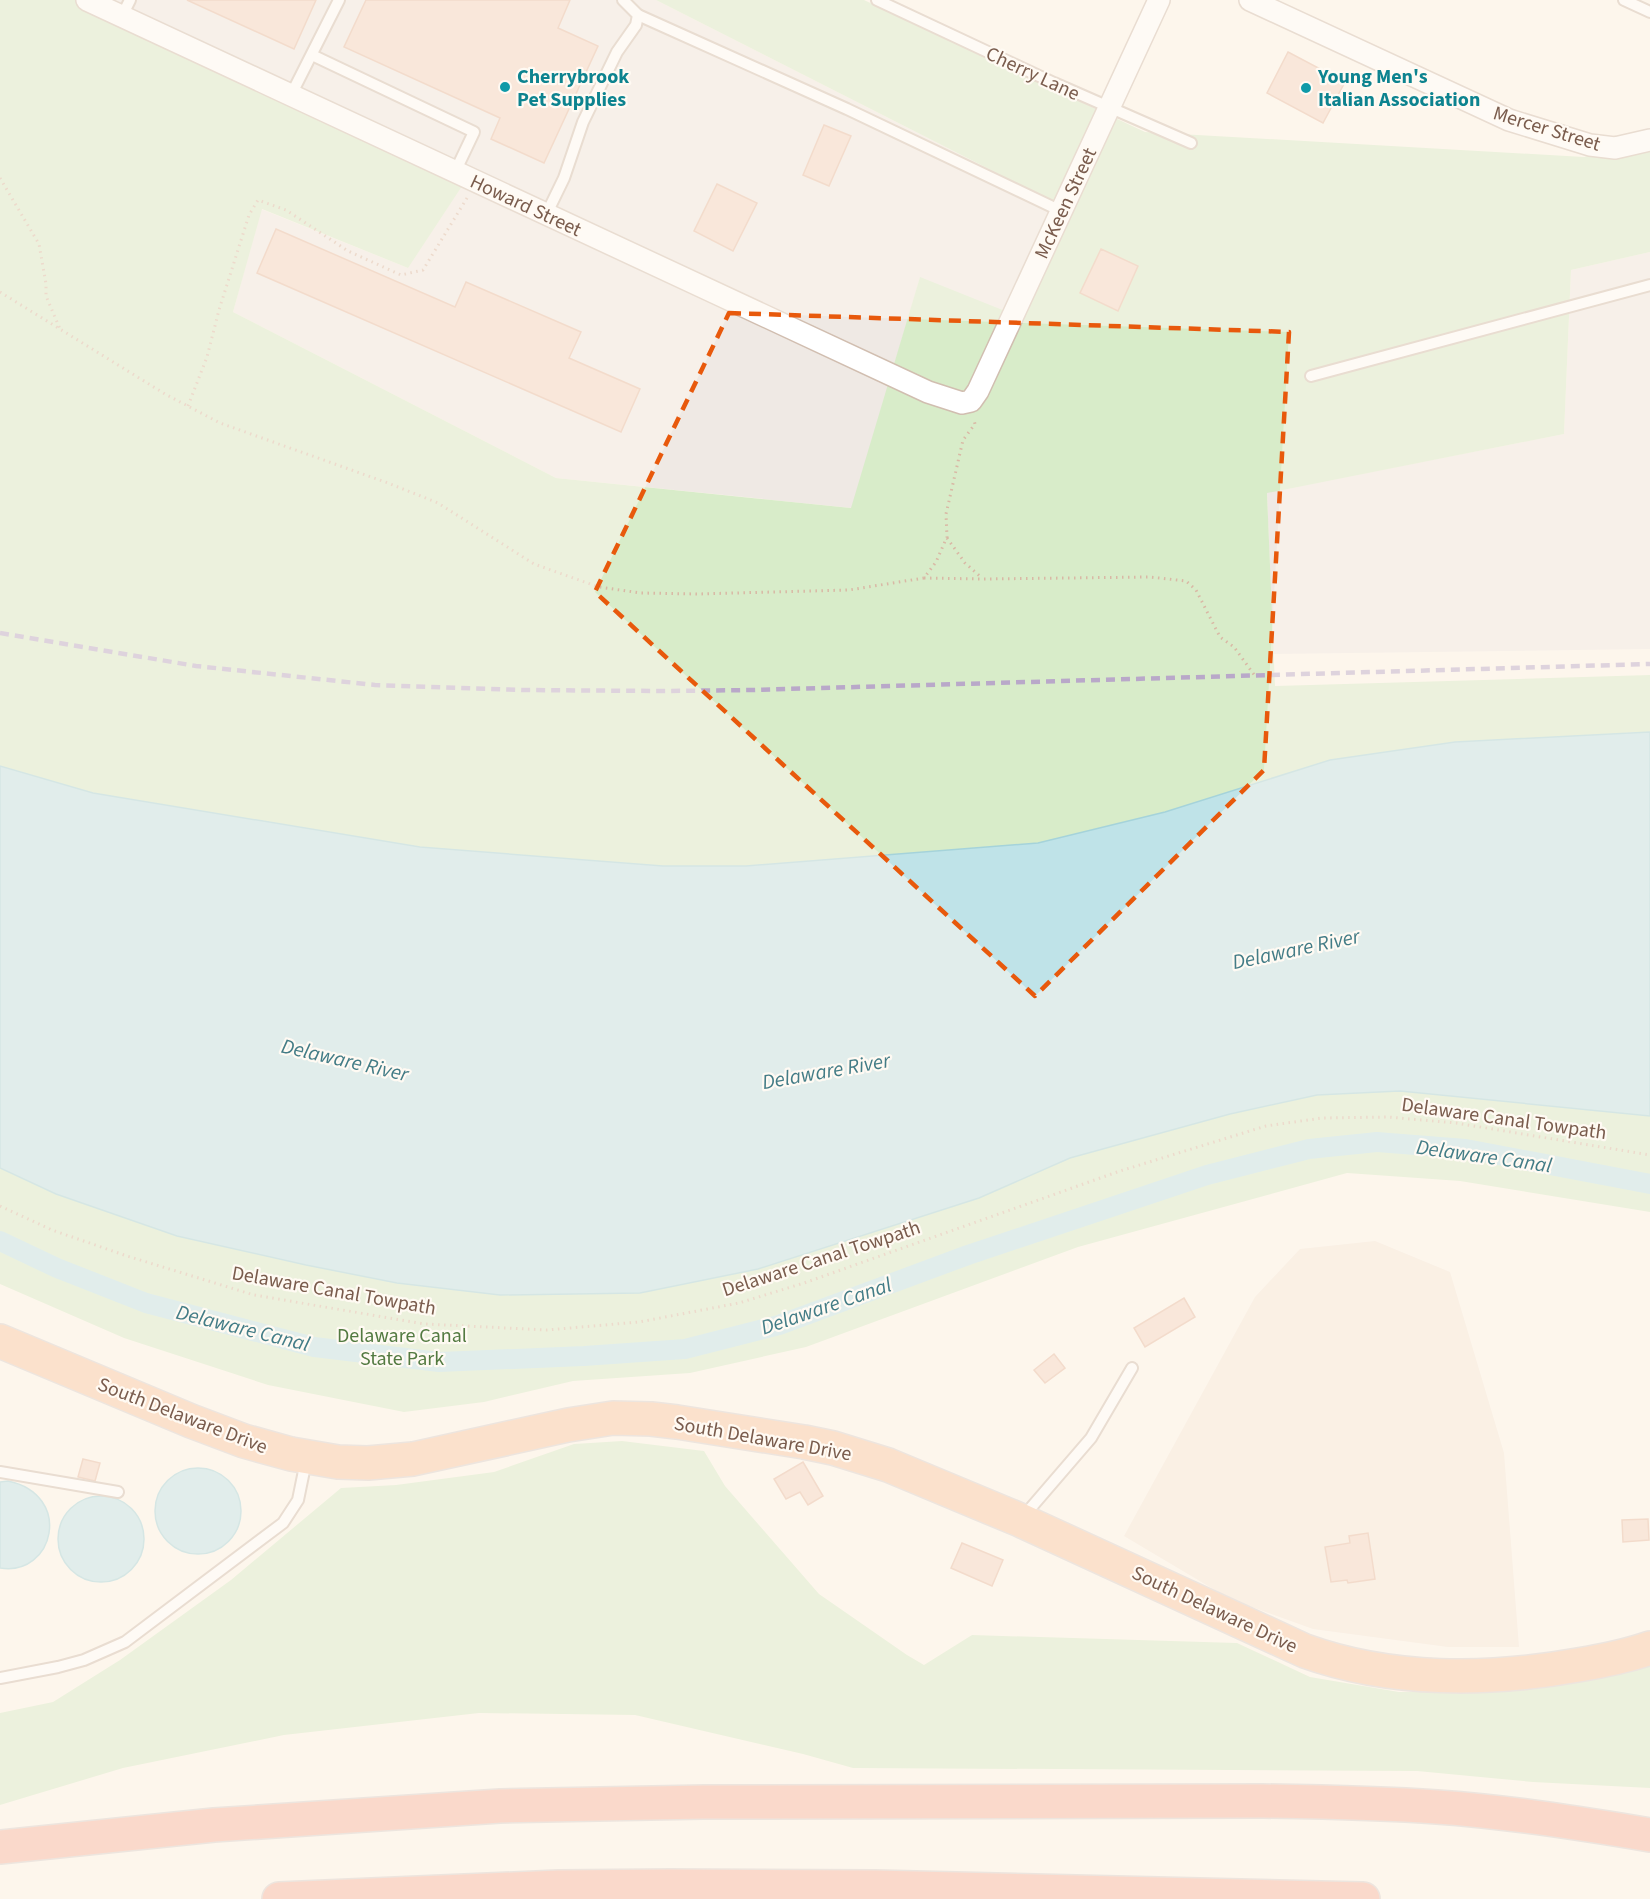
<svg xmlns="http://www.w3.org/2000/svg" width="1650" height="1899" font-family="'Source Sans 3',sans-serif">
	<rect width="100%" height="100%" fill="#fdf6ec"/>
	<polygon fill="#f5e8da" points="1375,1241 1450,1272 1504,1453 1519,1647 1448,1647 1313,1629 1230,1599 1124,1536 1255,1297 1300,1249"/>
	<g fill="#efe9e4">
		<polygon points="81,0 656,0 1060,205 1010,314 920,278 852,508 556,478 233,312 261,209 408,268"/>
		<polygon points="1650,252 1650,649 1273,654 1267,492 1564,434 1571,270"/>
	</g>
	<g fill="#d8ecc9">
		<polygon points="0,0 81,0 468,177 408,268 262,209 233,312 556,478 851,508 920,277 1010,313 1060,205 656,0 864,0 1145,132 1584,157 1650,138 1650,252 1571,270 1564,434 1267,493 1275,686 1650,675 1650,732 1623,733 1165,812 1038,843 746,866 663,866 420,847 93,793 0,766"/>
		<polygon points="1400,1091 1650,1116 1650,1212 1460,1181 1347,1173 1078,1247 806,1347 690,1373 573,1381 484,1402 404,1412 268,1385 124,1338 0,1284 0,1168 56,1194 640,1293 758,1269 979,1198 1070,1158 1230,1114 1317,1095"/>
		<polygon points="622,1441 704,1451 725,1486 819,1594 907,1655 924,1665 972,1635 1237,1643 1310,1677 1399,1692 1538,1689 1650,1653 1650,1788 1533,1782 1417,1771 853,1768 803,1754 635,1715 479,1713 284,1735 123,1768 0,1805 0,1713 53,1702 120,1660 231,1580 341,1488 396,1485 494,1472 574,1444"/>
	</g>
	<g fill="#bfe3e8" stroke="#a5d3da" stroke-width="1.5">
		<polygon points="1650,732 1650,1116 1400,1091 1317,1095 1230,1114 1070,1158 979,1198 758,1269 640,1293 500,1295 397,1283 306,1265 177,1236 56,1194 0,1168 0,766 93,793 420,847 663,866 746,866 1038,843 1165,812 1330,760 1455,742"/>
		<circle cx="198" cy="1511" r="43"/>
		<path d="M8,1481c66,14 46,96 -8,87v-86z"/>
		<circle cx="101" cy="1539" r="43"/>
	</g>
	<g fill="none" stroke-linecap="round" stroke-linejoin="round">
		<polyline stroke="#bfe3e8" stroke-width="20" points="0,1241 57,1268 146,1303 314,1347 439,1362 584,1356 685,1349 779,1325 968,1255 1207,1175 1309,1149 1377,1142 1466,1149 1650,1184"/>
	</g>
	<g fill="#f3d5c3" stroke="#e6bba3" stroke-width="1.5">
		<polygon points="187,0 316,0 294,49"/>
		<polygon points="366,0 570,0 558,28 598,46 544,163 491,139 500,118 344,47"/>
		<polygon points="1288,52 1345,82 1323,123 1267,93"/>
		<polygon points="824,125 851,136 829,186 803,175"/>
		<polygon points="717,184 757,203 733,251 694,231"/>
		<polygon points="276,229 455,307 466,282 581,332 569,358 640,389 621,432 257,273"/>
		<polygon points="1101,249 1138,266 1118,311 1080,293"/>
		<polygon points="1184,1298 1195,1317 1145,1347 1134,1328"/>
		<polygon points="1054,1354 1065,1368 1045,1383 1034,1370"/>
		<polygon points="83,1459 100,1463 95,1481 78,1477"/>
		<polygon points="803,1462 823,1496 808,1505 800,1492 786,1499 774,1479"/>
		<polygon points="1648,1519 1649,1540 1623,1542 1622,1520"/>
		<polygon points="1368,1533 1375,1579 1348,1583 1347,1580 1331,1582 1325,1547 1350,1543 1349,1536"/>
		<polygon points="962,1543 1003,1560 992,1586 951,1568"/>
	</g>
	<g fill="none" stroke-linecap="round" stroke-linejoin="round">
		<g stroke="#d1beb0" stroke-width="14">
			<g id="service">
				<polyline points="877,0 1054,83 1191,143"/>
				<polyline points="1624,0 1650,12"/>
				<polyline points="638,15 847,109 1061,211"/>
				<polyline points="122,16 130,0"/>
				<polyline points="312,55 474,132 455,172"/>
				<polyline points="291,95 339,0"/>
				<polyline points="546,215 564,178 583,122 617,52 636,25 638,15 623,0"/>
				<polyline points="1311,376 1650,285"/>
				<polyline points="0,1472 118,1492"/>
				<polyline points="1023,1517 1091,1438 1132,1368"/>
				<polyline points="0,1678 58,1667 84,1660 125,1642 283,1523 298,1500 306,1461"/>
			</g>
		</g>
		<g stroke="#d1beb0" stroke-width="24">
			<g id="minor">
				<polyline points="87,0 928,392 962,403 971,401 978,391 1159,0"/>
				<polyline points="1250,0 1509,120 1590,145 1615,148 1650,140"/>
			</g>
		</g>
		<g stroke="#dad1cd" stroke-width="36">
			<path id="trunk" d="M0,1341l191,80 53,20 47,13 47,8 30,1 45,-4 155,-34 45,-7 38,1 26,3 127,20 29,6 55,17 132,55 285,131c86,31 184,30 273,14 24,-4 49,-9 72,-17"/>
		</g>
		<g stroke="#dad1cd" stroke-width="36">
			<g id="motorway">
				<path d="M0,1847l214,-22 286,-19 204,-4 559,-1c58,1 116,2 174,6 72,5 142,16 213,28"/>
				<polyline points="279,1899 558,1887 670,1886 876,1887 1363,1899"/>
			</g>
		</g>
		<g stroke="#d9b8a5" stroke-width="3" stroke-dasharray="1.5 4.5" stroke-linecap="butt">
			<polyline points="0,178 39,244 46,284 46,296 60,329"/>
			<polyline points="0,292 165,394 220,423 388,483 438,503 534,564 599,587 641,593 697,594 849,590 924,578 936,562 947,537 946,514 963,440 975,424 974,420"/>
			<polyline points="188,406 207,357 219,310 249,215 258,200 286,210 348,251 401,275 423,270 467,198"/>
			<polyline points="947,538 965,563 982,578"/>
			<polyline points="924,578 983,579 1150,577 1186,581 1196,590 1220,637 1234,647 1255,676"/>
			<polyline points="0,1206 52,1230 127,1256 254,1295 425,1324 547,1330 639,1322 739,1303 804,1283 1120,1171 1266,1126 1322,1118 1388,1117 1456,1123 1650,1155"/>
		</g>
		<use href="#service" stroke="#fff" stroke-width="10"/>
		<use href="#minor" stroke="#fff" stroke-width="21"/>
		<use href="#trunk" stroke="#f9c8a4" stroke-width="33"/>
		<use href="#motorway" stroke="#f7b7a3" stroke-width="33"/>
		<polyline stroke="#b9a8c9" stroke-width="4.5" stroke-dasharray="9 6" stroke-linecap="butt" points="0,633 196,666 375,685 522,690 663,691 752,690 1650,664"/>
	</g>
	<path d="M0 0H1650V1899H0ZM729,313l560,19 -25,438 -229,226 -440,-404z" fill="#fdf6ec" fill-opacity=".55" fill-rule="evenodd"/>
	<path fill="none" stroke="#e8590c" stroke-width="4.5" stroke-dasharray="12 8" stroke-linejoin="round" d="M729,313l560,19 -25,438 -229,226 -440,-404z"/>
	<g fill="#0f9aa8" stroke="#fffaf3" stroke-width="2">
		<circle cx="505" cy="87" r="6"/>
		<circle cx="1306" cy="88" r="6"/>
	</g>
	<g text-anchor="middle" stroke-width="4.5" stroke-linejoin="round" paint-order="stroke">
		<g font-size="20" fill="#7a5c4d" stroke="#fffaf3">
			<text transform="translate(1033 73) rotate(25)" y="7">Cherry Lane</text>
			<text transform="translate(1547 128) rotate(17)" y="7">Mercer Street</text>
			<text transform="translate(1065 203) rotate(-65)" y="7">McKeen Street</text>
			<text transform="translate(526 205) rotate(25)" y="7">Howard Street</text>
			<text transform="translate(1504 1118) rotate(8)" y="7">Delaware Canal Towpath</text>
			<text transform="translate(821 1258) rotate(-18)" y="7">Delaware Canal Towpath</text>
			<text transform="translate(334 1290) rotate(10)" y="7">Delaware Canal Towpath</text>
			<text transform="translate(183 1415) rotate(21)" y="7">South Delaware Drive</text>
			<text transform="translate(763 1438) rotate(10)" y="7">South Delaware Drive</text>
			<text transform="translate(1215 1609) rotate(25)" y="7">South Delaware Drive</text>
		</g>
		<g font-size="20" font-weight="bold" fill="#0d838f" stroke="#fffaf3" text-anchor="start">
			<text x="517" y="83">Cherrybrook<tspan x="517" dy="23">Pet Supplies</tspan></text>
			<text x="1318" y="83">Young Men's<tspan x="1318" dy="23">Italian Association</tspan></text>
		</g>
		<g font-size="20" fill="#537a41" stroke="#fffaf3">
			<text x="402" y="1342">Delaware Canal<tspan x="402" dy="23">State Park</tspan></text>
		</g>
		<g font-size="21" font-style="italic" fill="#437c86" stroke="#fffaf3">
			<text transform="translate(1296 949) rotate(-12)" y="7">Delaware River</text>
			<text transform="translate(345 1060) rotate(13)" y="7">Delaware River</text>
			<text transform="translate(826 1071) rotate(-10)" y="7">Delaware River</text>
			<text transform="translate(1484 1156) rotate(8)" y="7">Delaware Canal</text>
			<text transform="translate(826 1306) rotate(-19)" y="7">Delaware Canal</text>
			<text transform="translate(243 1328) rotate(14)" y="7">Delaware Canal</text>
		</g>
	</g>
</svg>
